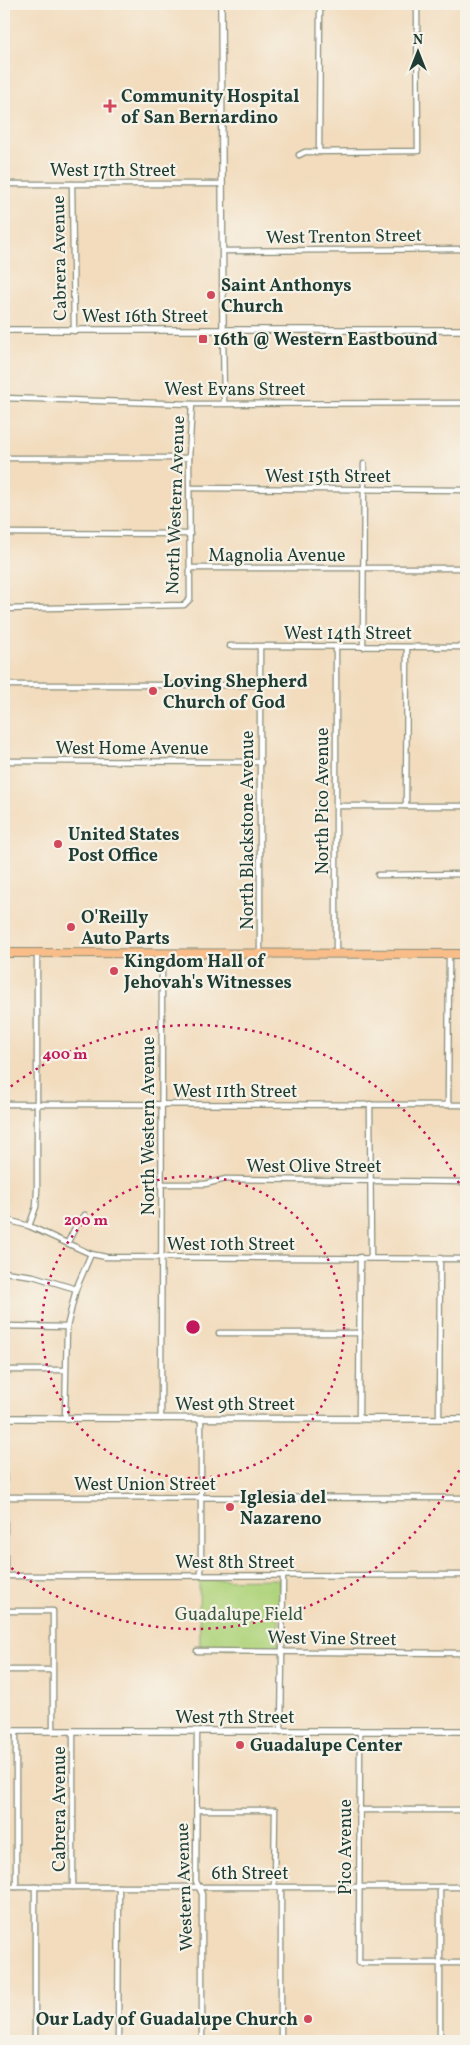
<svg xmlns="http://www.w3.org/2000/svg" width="470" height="2045" font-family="Vollkorn,serif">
	<rect width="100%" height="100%" fill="#f7f3e8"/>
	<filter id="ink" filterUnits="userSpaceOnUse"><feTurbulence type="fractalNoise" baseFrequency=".02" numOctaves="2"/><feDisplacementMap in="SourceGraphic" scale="10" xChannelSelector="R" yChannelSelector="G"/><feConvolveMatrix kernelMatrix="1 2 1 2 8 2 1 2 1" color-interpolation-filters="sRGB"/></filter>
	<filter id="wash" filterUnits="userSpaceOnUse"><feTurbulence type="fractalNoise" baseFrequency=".0096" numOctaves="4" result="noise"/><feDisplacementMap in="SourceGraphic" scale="20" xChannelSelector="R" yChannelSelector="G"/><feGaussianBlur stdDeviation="1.12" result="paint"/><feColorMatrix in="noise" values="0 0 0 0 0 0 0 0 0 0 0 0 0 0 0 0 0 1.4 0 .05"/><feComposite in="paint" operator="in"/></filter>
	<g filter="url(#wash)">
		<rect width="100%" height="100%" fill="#f2dcbd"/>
		<polygon fill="#b0d47d" stroke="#688858" points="279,1579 279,1648 200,1648 199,1580"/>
	</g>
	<g filter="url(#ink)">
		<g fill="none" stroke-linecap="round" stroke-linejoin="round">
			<g stroke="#888c78" stroke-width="7">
				<g id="minor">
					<polyline points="319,152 320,4"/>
					<polyline points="299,155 305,152 418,151 417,4"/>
					<polyline points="4,184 222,184"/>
					<polyline points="72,184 74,331"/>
					<polyline points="223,251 466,249"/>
					<polyline points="223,330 224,402"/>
					<polyline points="4,398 192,404 466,403"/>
					<polyline points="4,458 189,458"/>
					<polyline points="190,488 466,490"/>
					<polyline points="4,533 190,534"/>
					<polyline points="190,568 466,568"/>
					<polyline points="4,609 184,605 190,599 189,458 192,404"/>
					<polyline points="230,646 466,647"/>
					<polyline points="260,647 260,954"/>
					<polyline points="363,647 364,464"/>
					<polyline points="4,685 260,685"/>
					<polyline points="4,761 261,762"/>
					<polyline points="336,806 466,806"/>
					<polyline points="406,806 407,647"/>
					<polyline points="378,875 466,874"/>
					<polyline points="336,954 336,647"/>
					<polyline points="4,1104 466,1105"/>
					<polyline points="370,1104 371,1257"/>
					<polyline points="448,1105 449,954"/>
					<polyline points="162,1184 205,1184 226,1179 466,1182"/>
					<polyline points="4,1219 29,1226 91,1254 106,1257 466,1259"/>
					<polyline points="29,1226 36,1207 37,1190 37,953"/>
					<polyline points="68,1242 77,1224 85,1215"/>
					<polyline points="4,1272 33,1276 76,1289"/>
					<polyline points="4,1326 67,1327"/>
					<polyline points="219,1333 360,1333"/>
					<polyline points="4,1370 65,1370"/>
					<polyline points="4,1418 5,1576"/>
					<polyline points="65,1418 67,1327 76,1289 91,1254"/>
					<polyline points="161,1419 162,953"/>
					<polyline points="201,1419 201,1576"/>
					<polyline points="359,1419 360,1257"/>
					<polyline points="439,1419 440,1258"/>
					<polyline points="4,1497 466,1498"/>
					<polyline points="4,1576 466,1575"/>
					<polyline points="4,1611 53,1611 53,1731"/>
					<polyline points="197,1651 466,1653"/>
					<polyline points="4,1670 52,1670"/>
					<polyline points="16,1731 16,1887"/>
					<polyline points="73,1732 73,1887"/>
					<polyline points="197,1732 196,1881 202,1894 202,2041"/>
					<polyline points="281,1732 283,1575"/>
					<polyline points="360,1732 359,1963 466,1963"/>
					<polyline points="197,1810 275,1810 274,1887"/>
					<polyline points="359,1810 466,1810"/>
					<polyline points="4,1887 466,1887"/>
					<polyline points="35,2041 35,1887"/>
					<polyline points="118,2041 119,1887"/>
					<polyline points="281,2041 281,1887"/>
					<polyline points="440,2041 440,1887"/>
				</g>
			</g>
			<g stroke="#888c78" stroke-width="8">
				<g id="tertiary">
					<polyline points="221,4 223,330"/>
					<polyline points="4,330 466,330"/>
					<polyline points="4,1418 466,1419"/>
					<polyline points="4,1731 466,1731"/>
				</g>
			</g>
			<g stroke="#888c78" stroke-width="10">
				<polyline id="primary" points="4,953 466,954"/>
			</g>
			<use href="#minor" stroke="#fff" stroke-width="4.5"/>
			<use href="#tertiary" stroke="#fff" stroke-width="5.5"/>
			<use href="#primary" stroke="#f8bd89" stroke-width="8"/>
		</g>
	</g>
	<g fill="none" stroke="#c2185b" stroke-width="2.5" stroke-dasharray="2.5 5">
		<circle cx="193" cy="1327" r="151"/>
		<path d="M466 1457A302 302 0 0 1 5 1563M5 1091A302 302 0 0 1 466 1197"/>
	</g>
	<g fill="#d1495b" stroke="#f7f3e8" stroke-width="2">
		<path d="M107.5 98.5h5v5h5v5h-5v5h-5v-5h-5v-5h5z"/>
		<circle cx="211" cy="295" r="5"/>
		<rect x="198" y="334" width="10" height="10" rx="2.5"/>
		<circle cx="153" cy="691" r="5"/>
		<circle cx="58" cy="844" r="5"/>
		<circle cx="71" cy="927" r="5"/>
		<circle cx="114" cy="971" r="5"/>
		<circle cx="230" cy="1507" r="5"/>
		<circle cx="240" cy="1745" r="5"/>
		<circle cx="308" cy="2019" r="5"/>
	</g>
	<g text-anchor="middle" stroke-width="4.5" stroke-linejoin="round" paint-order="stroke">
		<g font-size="18" font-weight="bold" fill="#1f3d34" stroke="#f7f3e8" text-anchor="start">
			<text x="121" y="102">Community Hospital<tspan x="121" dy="21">of San Bernardino</tspan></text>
			<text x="221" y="291">Saint Anthonys<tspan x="221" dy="21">Church</tspan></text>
			<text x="213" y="345">16th @ Western Eastbound</text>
			<text x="163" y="687">Loving Shepherd<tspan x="163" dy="21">Church of God</tspan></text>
			<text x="68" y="840">United States<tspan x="68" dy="21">Post Office</tspan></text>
			<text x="81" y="923">O'Reilly<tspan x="81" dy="21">Auto Parts</tspan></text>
			<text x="124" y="967">Kingdom Hall of<tspan x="124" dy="21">Jehovah's Witnesses</tspan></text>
			<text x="240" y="1503">Iglesia del<tspan x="240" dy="21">Nazareno</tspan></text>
			<text x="250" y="1751">Guadalupe Center</text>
			<text x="298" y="2025" text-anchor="end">Our Lady of Guadalupe Church</text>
		</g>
		<g font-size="18" fill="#1f3d34" stroke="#f7f3e8">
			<text x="113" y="176">West 17th Street</text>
			<text transform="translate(344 236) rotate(-1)" y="6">West Trenton Street</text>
			<text transform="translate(59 258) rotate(-91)" y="6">Cabrera Avenue</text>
			<text x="145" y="322">West 16th Street</text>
			<text x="235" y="395">West Evans Street</text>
			<text x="328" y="482">West 15th Street</text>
			<text transform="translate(175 505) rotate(-88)" y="6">North Western Avenue</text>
			<text x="277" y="561">Magnolia Avenue</text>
			<text x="348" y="639">West 14th Street</text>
			<text x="132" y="754">West Home Avenue</text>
			<text transform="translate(322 801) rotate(-90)" y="6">North Pico Avenue</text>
			<text transform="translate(247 830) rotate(-90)" y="6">North Blackstone Avenue</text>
			<text x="235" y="1097">West 11th Street</text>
			<text transform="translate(148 1126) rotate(-90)" y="6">North Western Avenue</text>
			<text x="314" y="1172">West Olive Street</text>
			<text x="231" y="1250">West 10th Street</text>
			<text x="235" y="1410">West 9th Street</text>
			<text x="145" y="1490">West Union Street</text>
			<text x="235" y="1568">West 8th Street</text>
			<text transform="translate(332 1638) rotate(1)" y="6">West Vine Street</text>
			<text x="235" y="1723">West 7th Street</text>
			<text transform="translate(59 1809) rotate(-90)" y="6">Cabrera Avenue</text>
			<text transform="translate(345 1847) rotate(-90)" y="6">Pico Avenue</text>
			<text x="250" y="1879">6th Street</text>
			<text transform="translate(184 1887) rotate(-92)" y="6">Western Avenue</text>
		</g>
		<g font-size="18" fill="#3c5b43" stroke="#f7f3e8">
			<text x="239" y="1620">Guadalupe Field</text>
		</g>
	</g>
	<circle cx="193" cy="1327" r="8" fill="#c2185b" stroke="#f7f3e8" stroke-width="2.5"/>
	<g font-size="15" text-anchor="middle" font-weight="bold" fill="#c2185b" stroke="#f7f3e8" stroke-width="4.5" stroke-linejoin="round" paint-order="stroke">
		<text x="65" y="1059">400 m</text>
		<text x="86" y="1225">200 m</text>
	</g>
	<rect width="470" height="2045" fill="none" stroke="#f7f3e8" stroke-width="20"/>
	<g transform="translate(418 52)" stroke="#f7f3e8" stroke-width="4" paint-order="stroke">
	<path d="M0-4L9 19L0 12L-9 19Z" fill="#1f3d34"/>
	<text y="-8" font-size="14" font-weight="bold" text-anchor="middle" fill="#1f3d34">N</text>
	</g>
</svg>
